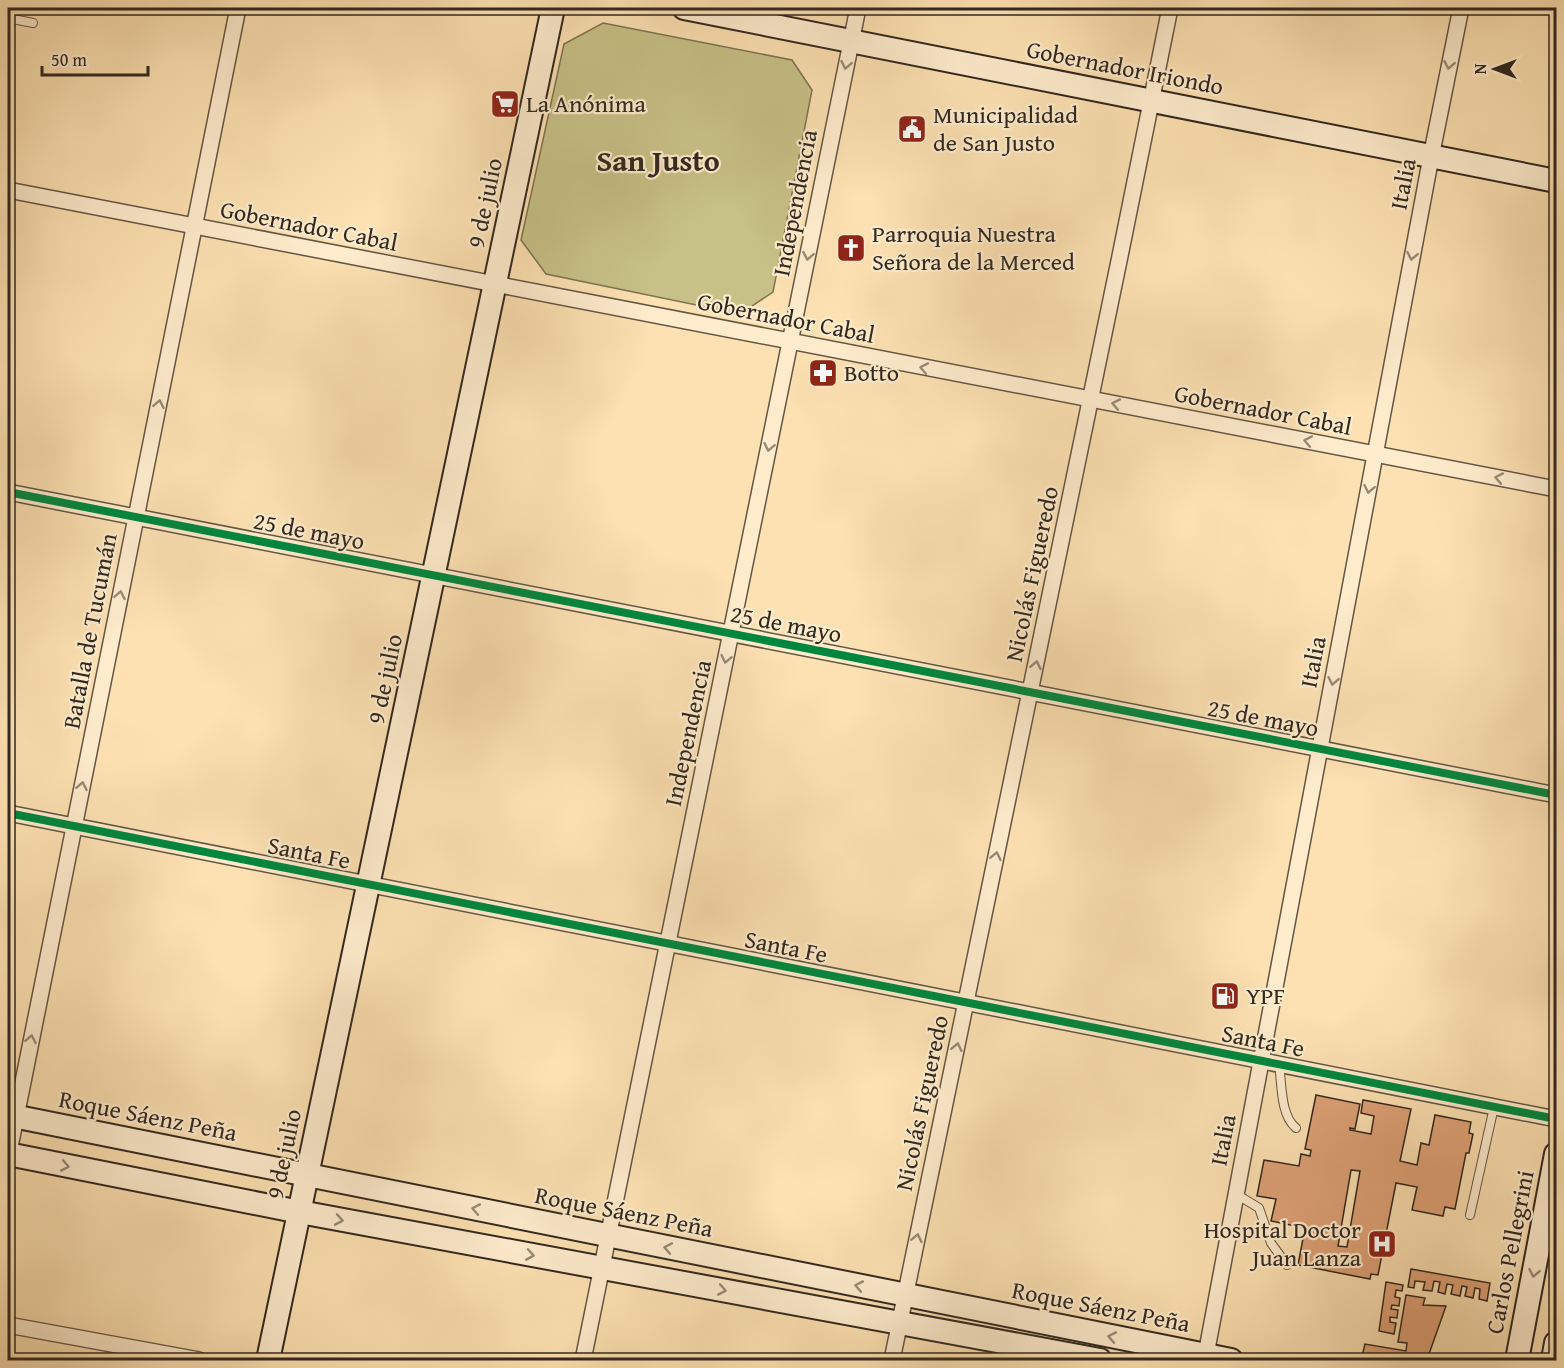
<svg xmlns="http://www.w3.org/2000/svg" width="1564" height="1368" font-family="'Gentium Book Plus',serif">
	<rect width="100%" height="100%" fill="#fde1b2"/>
	<filter id="stains"><feTurbulence type="fractalNoise" baseFrequency=".00333" numOctaves="4"/><feColorMatrix values="0 0 0 0 .2 0 0 0 0 .09 0 0 0 0 .02 0 0 0 .5 -.17"/></filter>
	<radialGradient id="worn" r=".72"><stop offset=".6" stop-color="#630" stop-opacity="0"/><stop offset="1" stop-color="#630" stop-opacity=".3"/></radialGradient>
	<polygon fill="#c7c187" stroke="#7c7453" stroke-width="1.5" points="603,23 792,60 812,90 773,292 740,314 546,274 521,240 564,44"/>
	<g fill="#dea176" stroke="#31281f" stroke-width="1.5" fill-rule="evenodd">
		<path d="M1316,1095l44,9 -5,25 -5,-1v2l21,4 3,-18 -13,-3 2,-13 48,9 -11,52 17,4 4,-22 8,2 6,-30 36,7 -2,11 4,1 -4,19h-3l-11,56 -10,-2 -2,9 -31,-6 5,-23 -21,-4 -18,92 -7,-1 -1,5 -72,-14 7,-37 -34,-7 5,-22 -19,-3 7,-36 35,6 2,-12 9,2 1,-6 -6,-1zM1351,1170l9,1 -13,76 -9,-1z"/>
		<polygon points="1411,1269 1490,1283 1487,1301 1479,1299 1480,1289 1475,1288 1473,1298 1465,1296 1467,1287 1462,1286 1460,1296 1451,1294 1453,1285 1447,1284 1445,1294 1438,1292 1440,1282 1434,1281 1432,1291 1423,1290 1425,1282 1415,1281 1414,1288 1408,1287"/>
		<polygon points="1386,1282 1403,1285 1402,1291 1396,1290 1395,1297 1400,1298 1399,1306 1392,1305 1391,1309 1398,1310 1397,1318 1390,1317 1390,1322 1396,1323 1394,1334 1379,1331"/>
		<polygon points="1406,1295 1425,1298 1423,1305 1446,1306 1429,1354 1461,1360 1361,1360 1365,1344 1406,1351 1407,1343 1398,1342"/>
	</g>
	<g fill="none" stroke-linecap="round" stroke-linejoin="round">
		<g stroke="#645644" stroke-width="10">
			<g id="service">
				<polyline points="8,18 33,23"/>
				<path d="M1279,1064c3,19 1,51 17,64"/>
				<polyline points="1236,1194 1259,1208 1271,1243 1287,1265"/>
				<polyline points="1470,1215 1494,1107"/>
			</g>
		</g>
		<g stroke="#645644" stroke-width="18">
			<g id="minor">
				<polyline points="8,190 1556,489"/>
				<polyline points="8,492 1556,795"/>
				<polyline points="8,813 1556,1119"/>
				<polyline points="8,1157 238,8"/>
				<polyline points="8,1325 199,1360"/>
				<polyline points="583,1360 858,8"/>
				<polyline points="892,1360 1120,256 1170,8"/>
				<polyline points="1205,1360 1431,157 1461,8"/>
			</g>
		</g>
		<g stroke="#31281f" stroke-width="26">
			<g id="secondary">
				<polyline points="684,8 1556,181"/>
				<polyline points="8,1115 1231,1360"/>
				<polyline points="8,1154 300,1212 1100,1360"/>
				<polyline points="268,1360 553,8"/>
				<polyline points="1517,1360 1556,1154"/>
				<polyline points="1553,1360 1556,1343"/>
			</g>
		</g>
		<use href="#service" stroke="#feeccd" stroke-width="8"/>
		<use href="#minor" stroke="#feeccd" stroke-width="15"/>
		<use href="#secondary" stroke="#feeccd" stroke-width="22"/>
		<g stroke="#feeccd" stroke-width="11">
			<g id="cycleway">
				<polyline points="8,492 1556,795"/>
				<polyline points="8,813 1556,1119"/>
			</g>
		</g>
		<use href="#cycleway" stroke="#00873e" stroke-width="8"/>
	</g>
	<defs><path id="oneway-chevron" d="M-2-3.5L2.5 0L-2 3.5" fill="none" stroke-width="1.6" stroke-linecap="round" stroke-linejoin="round" transform="scale(1.5)"/></defs>
	<g stroke="#988a76">
		<use href="#oneway-chevron" transform="translate(846 65) rotate(101)"/>
		<use href="#oneway-chevron" transform="translate(1449 65) rotate(101)"/>
		<use href="#oneway-chevron" transform="translate(808 256) rotate(101)"/>
		<use href="#oneway-chevron" transform="translate(1412 256) rotate(101)"/>
		<use href="#oneway-chevron" transform="translate(924 368) rotate(-169)"/>
		<use href="#oneway-chevron" transform="translate(159 404) rotate(-79)"/>
		<use href="#oneway-chevron" transform="translate(1116 404) rotate(-169)"/>
		<use href="#oneway-chevron" transform="translate(1308 441) rotate(-169)"/>
		<use href="#oneway-chevron" transform="translate(769 447) rotate(102)"/>
		<use href="#oneway-chevron" transform="translate(1499 478) rotate(-169)"/>
		<use href="#oneway-chevron" transform="translate(1369 489) rotate(101)"/>
		<use href="#oneway-chevron" transform="translate(120 595) rotate(-79)"/>
		<use href="#oneway-chevron" transform="translate(726 659) rotate(102)"/>
		<use href="#oneway-chevron" transform="translate(1036 665) rotate(-78)"/>
		<use href="#oneway-chevron" transform="translate(1333 681) rotate(101)"/>
		<use href="#oneway-chevron" transform="translate(82 786) rotate(-79)"/>
		<use href="#oneway-chevron" transform="translate(996 856) rotate(-78)"/>
		<use href="#oneway-chevron" transform="translate(31 1039) rotate(-79)"/>
		<use href="#oneway-chevron" transform="translate(957 1047) rotate(-78)"/>
		<use href="#oneway-chevron" transform="translate(65 1166) rotate(11)"/>
		<use href="#oneway-chevron" transform="translate(476 1209) rotate(-169)"/>
		<use href="#oneway-chevron" transform="translate(339 1220) rotate(10)"/>
		<use href="#oneway-chevron" transform="translate(917 1238) rotate(-78)"/>
		<use href="#oneway-chevron" transform="translate(668 1248) rotate(-169)"/>
		<use href="#oneway-chevron" transform="translate(530 1255) rotate(10)"/>
		<use href="#oneway-chevron" transform="translate(1534 1273) rotate(101)"/>
		<use href="#oneway-chevron" transform="translate(859 1286) rotate(-169)"/>
		<use href="#oneway-chevron" transform="translate(722 1290) rotate(11)"/>
		<use href="#oneway-chevron" transform="translate(1112 1337) rotate(-169)"/>
	</g>
	<defs>
		<g id="supermarket-square" transform="scale(1.5)"><rect x="-9" y="-9" width="18" height="18" rx="4" fill="#8f2418" stroke="#feeccd"/><path d="M-6-5.5h2.5l.6 2H6L4.5 2H-2.5L-4.4-4H-6ZM-1.5 3.2a1.3 1.3 0 1 0 .1 0ZM3 3.2a1.3 1.3 0 1 0 .1 0Z" fill="#fff"/></g>
		<g id="civic-square" transform="scale(1.5)"><rect x="-9" y="-9" width="18" height="18" rx="4" fill="#8f2418" stroke="#feeccd"/><path d="M-.6-6.5H3V-4.5H.6V-3L4-1V1h2V6H-6V1h2V-1L-.6-3ZM-1.2 2.5V6h2.4V2.5Z" fill="#fff"/></g>
		<g id="church-square" transform="scale(1.5)"><rect x="-9" y="-9" width="18" height="18" rx="4" fill="#8f2418" stroke="#feeccd"/><path d="M-1.2-6h2.4v3.5h3.3v2.4h-3.3V6h-2.4V-.1h-3.3v-2.4h3.3Z" fill="#fff"/></g>
		<g id="pharmacy-square" transform="scale(1.5)"><rect x="-9" y="-9" width="18" height="18" rx="4" fill="#8f2418" stroke="#feeccd"/><path d="M-2-6h4v4h4v4h-4v4h-4v-4h-4v-4h4Z" fill="#fff"/></g>
		<g id="fuel-square" transform="scale(1.5)"><rect x="-9" y="-9" width="18" height="18" rx="4" fill="#8f2418" stroke="#feeccd"/><path d="M-5.5-6h7V0h2V4h1.3V-2.5L3-4.5l.8-.8L6-3V5H2.5V1h-1V6h-7ZM-4.2-4.7v3.2H.2V-4.7Z" fill="#fff"/></g>
		<g id="hospital-square" transform="scale(1.5)"><rect x="-9" y="-9" width="18" height="18" rx="4" fill="#8f2418" stroke="#feeccd"/><path d="M-5-5h3v3.5h4V-5h3V5h-3V1.5h-4V5h-3Z" fill="#fff"/></g>
	</defs>
	<g fill-rule="evenodd">
		<use href="#supermarket-square" x="505" y="104"/>
		<use href="#civic-square" x="912" y="129"/>
		<use href="#church-square" x="851" y="248"/>
		<use href="#pharmacy-square" x="823" y="373"/>
		<use href="#fuel-square" x="1225" y="996"/>
		<use href="#hospital-square" x="1382" y="1244"/>
	</g>
	<g text-anchor="middle" stroke-width="4.5" stroke-linejoin="round" paint-order="stroke">
		<g font-size="24" fill="#31281f" stroke="#feeccd">
			<text transform="translate(1125 68) rotate(11)" y="8">Gobernador Iriondo</text>
			<text transform="translate(1403 184) rotate(-79)" y="8">Italia</text>
			<text transform="translate(485 203) rotate(-78)" y="8">9 de julio</text>
			<text transform="translate(795 203) rotate(-79)" y="8">Independencia</text>
			<text transform="translate(309 226) rotate(11)" y="8">Gobernador Cabal</text>
			<text transform="translate(786 318) rotate(11)" y="8">Gobernador Cabal</text>
			<text transform="translate(1263 410) rotate(11)" y="8">Gobernador Cabal</text>
			<text transform="translate(309 531) rotate(11)" y="8">25 de mayo</text>
			<text transform="translate(1032 574) rotate(-78)" y="8">Nicolás Figueredo</text>
			<text transform="translate(786 624) rotate(11)" y="8">25 de mayo</text>
			<text transform="translate(90 631) rotate(-79)" y="8">Batalla de Tucumán</text>
			<text transform="translate(1313 662) rotate(-79)" y="8">Italia</text>
			<text transform="translate(385 679) rotate(-78)" y="8">9 de julio</text>
			<text transform="translate(1263 718) rotate(11)" y="8">25 de mayo</text>
			<text transform="translate(688 733) rotate(-78)" y="8">Independencia</text>
			<text transform="translate(309 853) rotate(11)" y="8">Santa Fe</text>
			<text transform="translate(786 947) rotate(11)" y="8">Santa Fe</text>
			<text transform="translate(1263 1041) rotate(11)" y="8">Santa Fe</text>
			<text transform="translate(922 1103) rotate(-78)" y="8">Nicolás Figueredo</text>
			<text transform="translate(148 1116) rotate(11)" y="8">Roque Sáenz Peña</text>
			<text transform="translate(1223 1140) rotate(-79)" y="8">Italia</text>
			<text transform="translate(284 1154) rotate(-78)" y="8">9 de julio</text>
			<text transform="translate(624 1212) rotate(11)" y="8">Roque Sáenz Peña</text>
			<text transform="translate(1510 1252) rotate(-79)" y="8">Carlos Pellegrini</text>
			<text transform="translate(1101 1307) rotate(11)" y="8">Roque Sáenz Peña</text>
		</g>
		<g font-size="24" fill="#31281f" stroke="#feeccd" text-anchor="start">
			<text x="526" y="112">La Anónima</text>
			<text x="933" y="123">Municipalidad<tspan x="933" dy="28">de San Justo</tspan></text>
			<text x="872" y="242">Parroquia Nuestra<tspan x="872" dy="28">Señora de la Merced</tspan></text>
			<text x="844" y="381">Botto</text>
			<text x="1246" y="1004">YPF</text>
			<text x="1361" y="1238" text-anchor="end">Hospital Doctor<tspan x="1361" dy="28">Juan Lanza</tspan></text>
		</g>
		<g font-size="30" font-weight="bold" fill="#31281f" stroke="#feeccd">
			<text x="658" y="171">San Justo</text>
		</g>
	</g>
	<rect width="1564" height="1368" fill="none" stroke="#fde1b2" stroke-width="30"/>
	<rect x="9" y="9" width="1546" height="1350" fill="none" stroke="#31281f" stroke-width="3"/>
	<rect x="15" y="15" width="1534" height="1338" fill="none" stroke="#31281f" stroke-width="1.5"/>
	<g transform="translate(1495 69) rotate(270)" stroke="#feeccd" stroke-width="4.5" paint-order="stroke">
	<path d="M0-4.5L10 22L0 15L-10 22Z" fill="#31281f"/>
	<text y="-9" font-size="16" font-weight="bold" text-anchor="middle" fill="#31281f">N</text>
	</g>
	<path d="M42 66v9h106v-9" fill="none" stroke="#31281f" stroke-width="3"/>
	<text x="51" y="66" font-size="18" fill="#31281f" stroke="#feeccd" stroke-width="4.5" paint-order="stroke">50 m</text>
	<rect width="100%" height="100%" filter="url(#stains)"/>
	<rect width="100%" height="100%" fill="url(#worn)"/>
</svg>
